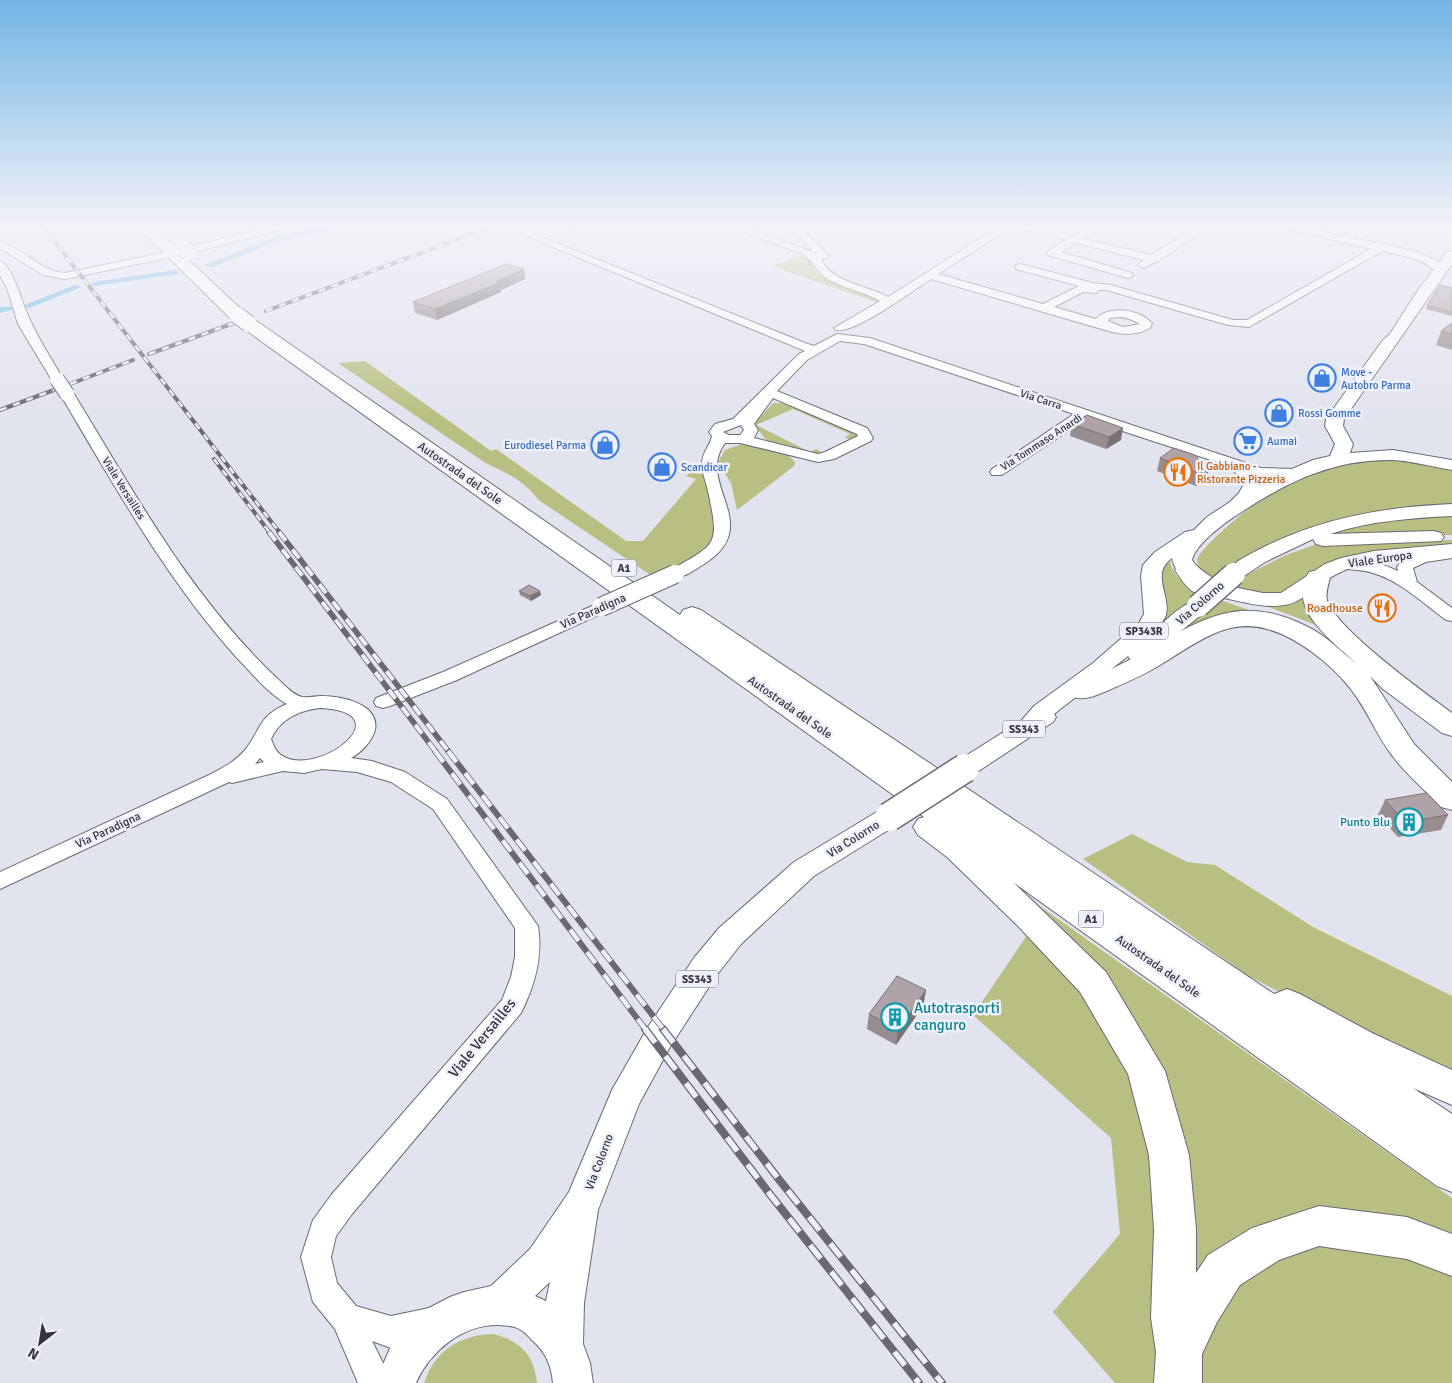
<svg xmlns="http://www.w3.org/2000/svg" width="1452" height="1383" font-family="Signika,sans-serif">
	<rect width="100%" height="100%" fill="#e1e3ef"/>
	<g fill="#b9bf82">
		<path d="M806,254c7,5 5,11 10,17 10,11 51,24 66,29l-3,3 -108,-37z"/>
		<path d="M365,361l126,90 5,-2 130,92h17l53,-62 -10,-3 4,-4 5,1 6,-7 2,1 14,68 -13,18 -49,25 -115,-77c-6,-6 -11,-13 -17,-17 -12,-10 -26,-15 -39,-22l-146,-99z"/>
		<polygon points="773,403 783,403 856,429 859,438 849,439 845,437 850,434 793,409 756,425 810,452 816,449 823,453 814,453 769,441 765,439 754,424"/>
		<polygon points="742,444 789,456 795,462 794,466 737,510 731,483 718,462 725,450"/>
		<path d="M1389,459l16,1 47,10v36c-67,6 -133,11 -194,44 -15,8 -30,19 -44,30 -7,-6 -16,-10 -17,-20 0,-10 58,-58 69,-65 14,-8 32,-16 48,-23 23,-9 50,-11 75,-13z"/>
		<polygon points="1452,515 1452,535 1326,536 1325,534 1382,521"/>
		<polygon points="1452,540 1452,546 1374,552 1340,558 1316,569 1290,591 1273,597 1233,588 1242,577 1286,555 1314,545 1345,541"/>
		<path d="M1170,560c2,17 16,24 30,32l-10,11 -39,31 10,-69z"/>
		<polygon points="1303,597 1316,625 1261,604"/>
		<polygon points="1220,600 1272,618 1167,641"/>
		<polygon points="1132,834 1187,862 1215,865 1313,927 1452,996 1452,1078 1401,1056 1247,975 1083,859"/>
		<polygon points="993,873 1452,1198 1452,1244 1352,1214 1191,1291 1171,1109"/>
		<polygon points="1032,928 1132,1060 1160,1151 1164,1383 1115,1383 1053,1312 1120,1234 1111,1138 973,1015"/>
		<polygon points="1341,1237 1452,1266 1452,1383 1195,1383 1209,1318 1253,1260"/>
		<path d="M493,1334c27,7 41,20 44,49h-113c11,-33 36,-48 69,-49z"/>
	</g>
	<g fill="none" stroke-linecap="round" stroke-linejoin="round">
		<g fill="#63b6e1" fill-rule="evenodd">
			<polygon points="342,224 357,224 279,241 212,267 205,265 274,237"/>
			<polygon points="175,270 178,270 178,274 94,286 90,284 94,282"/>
			<polygon points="75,285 82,287 29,308 22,306"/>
			<polygon points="0,307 10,307 14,309 0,313"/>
		</g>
		<g stroke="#686a75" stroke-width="2">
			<g id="minor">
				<path d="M281,224h17l-2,2 -110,28 -121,25 -22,-4 -43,-27v-6c24,6 39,29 65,31l121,-25z"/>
				<path d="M497,224h14l24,10 37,-10h16l-2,2 -42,12 261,105 9,3 23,-12 33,4 391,130 33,1 5,1 2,3 -2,3 -5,1 -37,-1 2,6 -9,16 -11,11h-10l-3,-3 13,-13 6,-11c-3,-8 -13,-9 -16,-16l-143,-47 -84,56h-10l-2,-3 2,-3 82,-55 -210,-70 -24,-3 -33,19 -30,31 90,37 6,10 -2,3 -37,18 -16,3 -78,-19h-15c-31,42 43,83 -24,123 -10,6 -20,14 -32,11l-2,-3 2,-3c48,-28 51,-24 39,-80 -2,-9 -6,-18 -6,-27 0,-12 8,-18 10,-28l-3,-4 6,-8 18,-5 66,-65 6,-3zM773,398l84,36 1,2 -33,16 -7,2 -64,-16 4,-8 -4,-6zM741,425l3,5 -4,5h-11l-6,-3z"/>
				<path d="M720,224h15l78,28 -23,-26 1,-2h8l29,32 -1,2 -6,1c11,24 46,26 67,38l115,-73h21l49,12 21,-12h12l-23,15 68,16 39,-24 -13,-7h13l10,5v4l-42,28 -15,7 -5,-3 6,-5 -68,-17 -15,9 71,21 1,2 -1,2 -4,1 -80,-23 -1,-2 1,-2 18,-11 -54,-13 -74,47 105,30 36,-18 -63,-17 -1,-2 1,-2 4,-1 73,19 18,2 122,35h14l124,-71 -97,-23 -2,-2h18l53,12 15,-12h11l-16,14c24,6 78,11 92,31l-5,3c-7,-2 -14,-9 -21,-12 -12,-4 -25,-6 -37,-9l-133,76 -21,-2 -122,-35h-8l-1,3 -14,-1 -29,15 42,12c13,-14 43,-10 56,4l-2,5c-12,7 -24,7 -38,4l-181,-53c-17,11 -78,56 -95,51l-2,-2 46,-27c-15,-9 -35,-12 -51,-21 -12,-7 -16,-20 -28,-27zM1122,317l10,3 8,4 -17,3 -15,-6 2,-3z"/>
				<path d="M0,261c9,2 19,30 22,39 10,29 26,53 41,79l-2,3h-8l-35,-58 -11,-36 -7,-13z"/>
				<path d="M67,390l7,4c61,100 119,207 207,288 6,6 13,13 21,15 7,1 13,-1 19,-1 19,0 59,7 54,34 -3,11 -14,23 -24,28l21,3 33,11 42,27 91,127c5,31 -3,59 -17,87l-169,201 -16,22 -5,21 6,26 19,23 35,10 38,-8 11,4 4,11 -4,11 -49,14 -19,-7 21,42h-35l-23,-54 -22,-27 -12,-45 12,-37 19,-26 170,-194 9,-23 4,-20v-29l-82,-119 -42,-27 -34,-10 -35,-3 -18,4 -21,-2 -51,12 -3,-1 -229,107v-17l209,-97c13,-7 26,-13 36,-25 16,-20 13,-34 42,-46 -20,-11 -34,-30 -50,-46 -71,-79 -123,-173 -177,-264zM320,708c83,4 1,68 -36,49 -8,-4 -10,-11 -13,-18 9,-20 29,-29 49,-31zM260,758l4,4 -9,2z"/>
				<path d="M1452,548v10l-26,4 -13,6 4,14 35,26v13l-6,-1c-23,-17 -46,-39 -73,-47 -12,-4 -24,-3 -36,-6l-2,-3 2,-3c19,-5 44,2 61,10l-1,-4c11,-17 37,-16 55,-19z"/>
				<polygon points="601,602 607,603 610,607 607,611 457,680 390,706 383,708 376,706 374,702 376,698 443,672"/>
			</g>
		</g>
		<g stroke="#686a75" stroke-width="2">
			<g id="major">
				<path d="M1452,251v13l-108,155 -1,7 10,18 -3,9 43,-3 59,10v10c-19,-3 -40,-9 -60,-10 -60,-1 -107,23 -155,55 -14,9 -41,29 -45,45 6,11 19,14 27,24l-4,4c-17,5 -40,-12 -43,-30 -22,16 -1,37 -6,57 -1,3 -4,7 -6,10 13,-10 28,-28 46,-24l3,5 -3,5 -60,48 -8,2 -8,-2 -2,-3 -74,58 2,3 -3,5 -79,52 -9,3 -9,-3 -4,-6 4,-6 65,-41 13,-15 59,-43 46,-40 5,-9 -3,-38 2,-11 12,-13 30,-20 9,-2 13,-13 52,-34 54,-23 17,-4 5,-12 -10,-18 1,-7 57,-79 7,-6 28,-44 29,-38z"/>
				<path d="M1452,504v12c-41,2 -82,5 -122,18l104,-3 7,2 3,4 -3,4 -118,5 -7,-2 -3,-5 -48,23 -24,16 -7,2 -7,-2 -3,-4c7,-11 23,-18 34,-24 61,-32 126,-43 194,-46z"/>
				<path d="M1452,544v12c-32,3 -67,3 -98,11 -21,6 -36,19 -52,31 -22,16 -58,4 -82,-1l-3,-5 3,-5 8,-1 35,7h18l44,-29 16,-6 33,-7z"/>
				<path d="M889,808l9,2 4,7 -4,7 -84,52 -73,68 -25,32 -46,71 -31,57 -41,106 -14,93 -1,41 7,19 3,20h-40c-2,-19 -7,-30 -21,-43 -3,-3 -7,-8 -11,-10 -7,-5 -15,-4 -22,-5 -36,-1 -69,26 -83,58h-41l16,-37 16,-20 20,-17 23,-12 14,-5 27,-6 39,-37 39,-57 43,-102 36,-63 46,-69 25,-30 75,-66 86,-52zM550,1282l-4,19 -11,-5z"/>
			</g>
		</g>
		<g stroke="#686a75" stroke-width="2">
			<g id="highway">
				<polygon points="135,224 150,224 243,311 245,315 243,319 231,319"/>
				<polygon points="249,319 255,320 680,615 683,610 692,607 701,610 1274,994 1287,989 1300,994 1372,1033 1452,1070 1452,1105 1413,1088 1452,1114 1452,1192 1437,1186 1013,882 1106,972 1165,1071 1189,1155 1196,1229 1196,1273 1208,1255 1252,1228 1319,1206 1407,1217 1452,1234 1452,1276 1407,1259 1319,1246 1279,1260 1240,1285 1217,1322 1202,1354 1202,1383 1154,1383 1156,1352 1151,1318 1154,1229 1149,1155 1128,1074 1080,992 1017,925 947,857 918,835 913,827 918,819 924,817 243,328 240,324 243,320"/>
				<path d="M1187,563c1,0 8,2 9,2 2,2 18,21 20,24l-3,5c-20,5 -28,-9 -38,-24l3,-5z"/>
				<path d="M1318,570l9,2 3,5c-1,7 -5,15 -3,23 9,29 98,93 125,113v23l-10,-3 -59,-44 -13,-13 44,68 38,38v28l-11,-3c-15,-16 -33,-31 -47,-49 -17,-21 -27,-49 -44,-70 -19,-24 -53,-51 -83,-59 -41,-12 -73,16 -107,36 -16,10 -33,17 -51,25 -13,5 -22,11 -36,7l-4,-6 4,-6c24,-10 47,-19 69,-32 59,-34 98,-61 166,-26 19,9 33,25 49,37 -24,-22 -72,-56 -48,-92z"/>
			</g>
		</g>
		<use href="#minor" fill="#fff" fill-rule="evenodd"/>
		<use href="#major" fill="#fff" fill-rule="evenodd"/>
		<use href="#highway" fill="#fff" fill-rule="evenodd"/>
		<g stroke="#696a71" stroke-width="4">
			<g id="rail-far3">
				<polyline points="41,224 280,533"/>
				<polyline points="266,311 498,224"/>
				<polyline points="149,354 234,323"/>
				<polyline points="70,384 133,360"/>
				<polyline points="0,410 54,390"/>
				<polyline points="214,459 270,533"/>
			</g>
		</g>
		<g stroke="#696a71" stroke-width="5.5">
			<g id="rail-far2">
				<polyline points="269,532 436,752"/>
				<polyline points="279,532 449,752"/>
			</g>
		</g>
		<g stroke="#696a71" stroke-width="6">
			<g id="rail-far1">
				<polyline points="435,751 646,1030"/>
				<polyline points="448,751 664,1030"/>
			</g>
		</g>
		<g stroke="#696a71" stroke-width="8">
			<g id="rail">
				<polyline points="645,1029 769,1193 919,1383"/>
				<polyline points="663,1029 781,1182 942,1383"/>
			</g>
		</g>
		<use href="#rail-far3" stroke="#eef0fc" stroke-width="2.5" stroke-dasharray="7" stroke-linecap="butt"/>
		<use href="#rail-far2" stroke="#eef0fc" stroke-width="4" stroke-dasharray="11" stroke-linecap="butt"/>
		<use href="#rail-far1" stroke="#eef0fc" stroke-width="4.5" stroke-dasharray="14" stroke-linecap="butt"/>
		<use href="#rail" stroke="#eef0fc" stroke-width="5.5" stroke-dasharray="17" stroke-linecap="butt"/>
		<g stroke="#686a75" stroke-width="16" stroke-linecap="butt">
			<polyline id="minor-bridge-far1" points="57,379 67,394"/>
		</g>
		<g stroke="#686a75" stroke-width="20" stroke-linecap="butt">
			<polyline id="minor-bridge" points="601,607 675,574"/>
		</g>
		<g stroke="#686a75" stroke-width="25" stroke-linecap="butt">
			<polyline id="major-bridge-far1" points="1198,606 1234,574"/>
		</g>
		<g stroke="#686a75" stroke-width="31" stroke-linecap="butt">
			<polyline id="major-bridge" points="889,817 965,768"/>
		</g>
		<g stroke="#686a75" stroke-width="18" stroke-linecap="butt">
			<g id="highway-bridge">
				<polyline points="183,248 188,252"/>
				<polyline points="237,315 249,324"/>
			</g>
		</g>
		<use href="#minor-bridge-far1" stroke="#fff" stroke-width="14"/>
		<use href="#minor-bridge" stroke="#fff" stroke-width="18"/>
		<use href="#major-bridge-far1" stroke="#fff" stroke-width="22"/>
		<use href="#major-bridge" stroke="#fff" stroke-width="28"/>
		<use href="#highway-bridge" stroke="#fff" stroke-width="16"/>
	</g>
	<g fill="#978c90">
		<polygon points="524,269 525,279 501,290 501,292 437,320 415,313 413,302"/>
		<polygon points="1452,288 1452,316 1426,309 1427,306"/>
		<polygon points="1452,323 1452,350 1436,345 1441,331"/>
		<polygon points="1072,424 1121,440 1106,449 1070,436"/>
		<polygon points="1160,458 1200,462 1210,465 1207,478 1196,486 1157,471"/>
		<polygon points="519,591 541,595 531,601 520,595"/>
		<polygon points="1385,800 1448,815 1441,830 1398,837 1378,815"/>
		<polygon points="926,990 923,1006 896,1045 867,1029 869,1014"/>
	</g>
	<g fill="#7b7275">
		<polygon points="524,269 525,279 501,290 501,292 437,320 435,309 496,281"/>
		<polygon points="1123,428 1121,440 1106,449 1109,437"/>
		<polygon points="1210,465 1207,478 1196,486 1199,473"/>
		<polygon points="540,591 541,595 531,601 530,596"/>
		<polygon points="926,990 923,1006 896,1045 898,1030"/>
	</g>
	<g fill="#b0a3a7" stroke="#7b7275">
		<polygon points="506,264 524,269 496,281 500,282 435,309 413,302"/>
		<polygon points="1440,285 1452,288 1452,312 1427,306"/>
		<polygon points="1452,323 1452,334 1441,331"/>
		<polygon points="1087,415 1123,428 1109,437 1072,424"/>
		<polygon points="1174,448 1195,455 1200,462 1210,465 1199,473 1160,458"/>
		<polygon points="529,585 540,591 530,596 519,591"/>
		<polygon points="1427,793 1448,815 1405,822 1385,800"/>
		<polygon points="897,976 926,990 898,1030 869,1014"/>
	</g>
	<linearGradient id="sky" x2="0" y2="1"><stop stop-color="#73b5e5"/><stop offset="0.54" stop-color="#f2f2f8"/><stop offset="1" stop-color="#f2f2f8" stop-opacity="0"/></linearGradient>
	<rect width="1452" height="418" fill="url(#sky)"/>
	<defs>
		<g id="shop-ring" transform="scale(1.4375)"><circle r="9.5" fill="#eef0fc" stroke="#3f7fe0" stroke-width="1.5"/><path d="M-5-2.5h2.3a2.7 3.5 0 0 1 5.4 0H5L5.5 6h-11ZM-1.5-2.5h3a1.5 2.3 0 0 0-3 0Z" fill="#3f7fe0"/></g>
		<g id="supermarket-ring" transform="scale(1.4375)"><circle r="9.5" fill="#eef0fc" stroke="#3f7fe0" stroke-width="1.5"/><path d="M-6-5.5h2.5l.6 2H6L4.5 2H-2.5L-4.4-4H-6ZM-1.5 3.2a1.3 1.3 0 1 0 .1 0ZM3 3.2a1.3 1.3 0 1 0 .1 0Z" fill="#3f7fe0"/></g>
		<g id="restaurant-ring" transform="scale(1.4375)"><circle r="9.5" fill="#eef0fc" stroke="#e8710a" stroke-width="1.5"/><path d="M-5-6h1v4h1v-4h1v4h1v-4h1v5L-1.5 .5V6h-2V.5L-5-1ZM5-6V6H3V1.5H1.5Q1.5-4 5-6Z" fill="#e8710a"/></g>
		<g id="building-ring" transform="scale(1.4375)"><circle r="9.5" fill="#eef0fc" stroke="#0f9aa8" stroke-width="1.5"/><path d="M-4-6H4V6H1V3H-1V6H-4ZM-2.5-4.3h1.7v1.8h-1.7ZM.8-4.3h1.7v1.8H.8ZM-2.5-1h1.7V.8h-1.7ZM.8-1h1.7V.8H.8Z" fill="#0f9aa8"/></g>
	</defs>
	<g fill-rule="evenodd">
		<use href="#shop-ring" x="1322" y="378"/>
		<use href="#shop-ring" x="1279" y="413"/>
		<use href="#supermarket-ring" x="1248" y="441"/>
		<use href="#shop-ring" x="605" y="445"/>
		<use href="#shop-ring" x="662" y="467"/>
		<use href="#restaurant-ring" x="1178" y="472"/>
		<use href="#restaurant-ring" x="1382" y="608"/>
		<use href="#building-ring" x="1409" y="822"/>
		<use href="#building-ring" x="895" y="1017"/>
	</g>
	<g text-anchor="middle" stroke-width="5" stroke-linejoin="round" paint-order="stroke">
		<g font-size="11" fill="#366cbe" stroke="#eef0fc" text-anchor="start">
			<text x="1341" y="376">Move -<tspan x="1341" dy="13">Autobro Parma</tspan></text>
			<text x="1298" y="417">Rossi Gomme</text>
			<text x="1267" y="445">Aumai</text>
			<text x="586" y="449" text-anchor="end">Eurodiesel Parma</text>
			<text x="681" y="471">Scandicar</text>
		</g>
		<g font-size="11" fill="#35363a" stroke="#eef0fc">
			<text transform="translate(1041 399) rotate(18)" y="4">Via Carra</text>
			<text transform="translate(1041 442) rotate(-33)" y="4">Via Tommaso Anardi</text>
			<text transform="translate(124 488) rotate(58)" y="4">Viale Versailles</text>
		</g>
		<g font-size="11" fill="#c56008" stroke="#eef0fc" text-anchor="start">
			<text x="1197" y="470">Il Gabbiano -<tspan x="1197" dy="13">Ristorante Pizzeria</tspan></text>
		</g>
		<g fill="#eef0fc" stroke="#6c6e74" stroke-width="1">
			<rect x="611.5" y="559.5" width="25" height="17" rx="4"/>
			<rect x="1120" y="622.5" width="48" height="17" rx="4"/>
			<rect x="1003" y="720.5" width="42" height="17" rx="4"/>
			<rect x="1078.5" y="910.5" width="25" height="17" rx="4"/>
			<rect x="676" y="970.5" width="42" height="17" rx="4"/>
		</g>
		<g font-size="11" font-weight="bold" fill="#35363a">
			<text x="624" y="572">A1</text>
			<text x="1144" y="635">SP343R</text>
			<text x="1024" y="733">SS343</text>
			<text x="1091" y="923">A1</text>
			<text x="697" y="983">SS343</text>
		</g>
		<g font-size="12" fill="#35363a" stroke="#eef0fc">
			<text transform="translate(460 473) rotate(35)" y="4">Autostrada del Sole</text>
			<text transform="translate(1380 559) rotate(-8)" y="4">Viale Europa</text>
			<text transform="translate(1200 603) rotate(-41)" y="4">Via Colorno</text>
			<text transform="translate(593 611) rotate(-24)" y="4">Via Paradigna</text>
			<text transform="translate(790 707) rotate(35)" y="4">Autostrada del Sole</text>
			<text transform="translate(108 830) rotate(-25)" y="4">Via Paradigna</text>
			<text transform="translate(853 839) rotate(-32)" y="4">Via Colorno</text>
			<text transform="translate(1158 966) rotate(35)" y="4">Autostrada del Sole</text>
			<text transform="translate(599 1162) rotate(-69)" y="4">Via Colorno</text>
		</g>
		<g font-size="12" fill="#c56008" stroke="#eef0fc" text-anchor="end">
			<text x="1363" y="612">Roadhouse</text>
		</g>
		<g font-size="12" fill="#0d838f" stroke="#eef0fc" text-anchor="end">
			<text x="1390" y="826">Punto Blu</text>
		</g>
		<g font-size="15" fill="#0d838f" stroke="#eef0fc" text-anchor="start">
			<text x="914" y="1013">Autotrasporti<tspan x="914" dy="17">canguro</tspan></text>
		</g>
		<g font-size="15" fill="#35363a" stroke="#eef0fc">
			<text transform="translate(482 1038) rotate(-51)" y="5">Viale Versailles</text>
		</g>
	</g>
	<g transform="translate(40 1343) rotate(211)" stroke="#eef0fc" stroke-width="4" paint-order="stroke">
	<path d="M0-4L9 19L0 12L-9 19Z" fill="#35363a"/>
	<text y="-8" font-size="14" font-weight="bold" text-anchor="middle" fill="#35363a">N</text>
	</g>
</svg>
